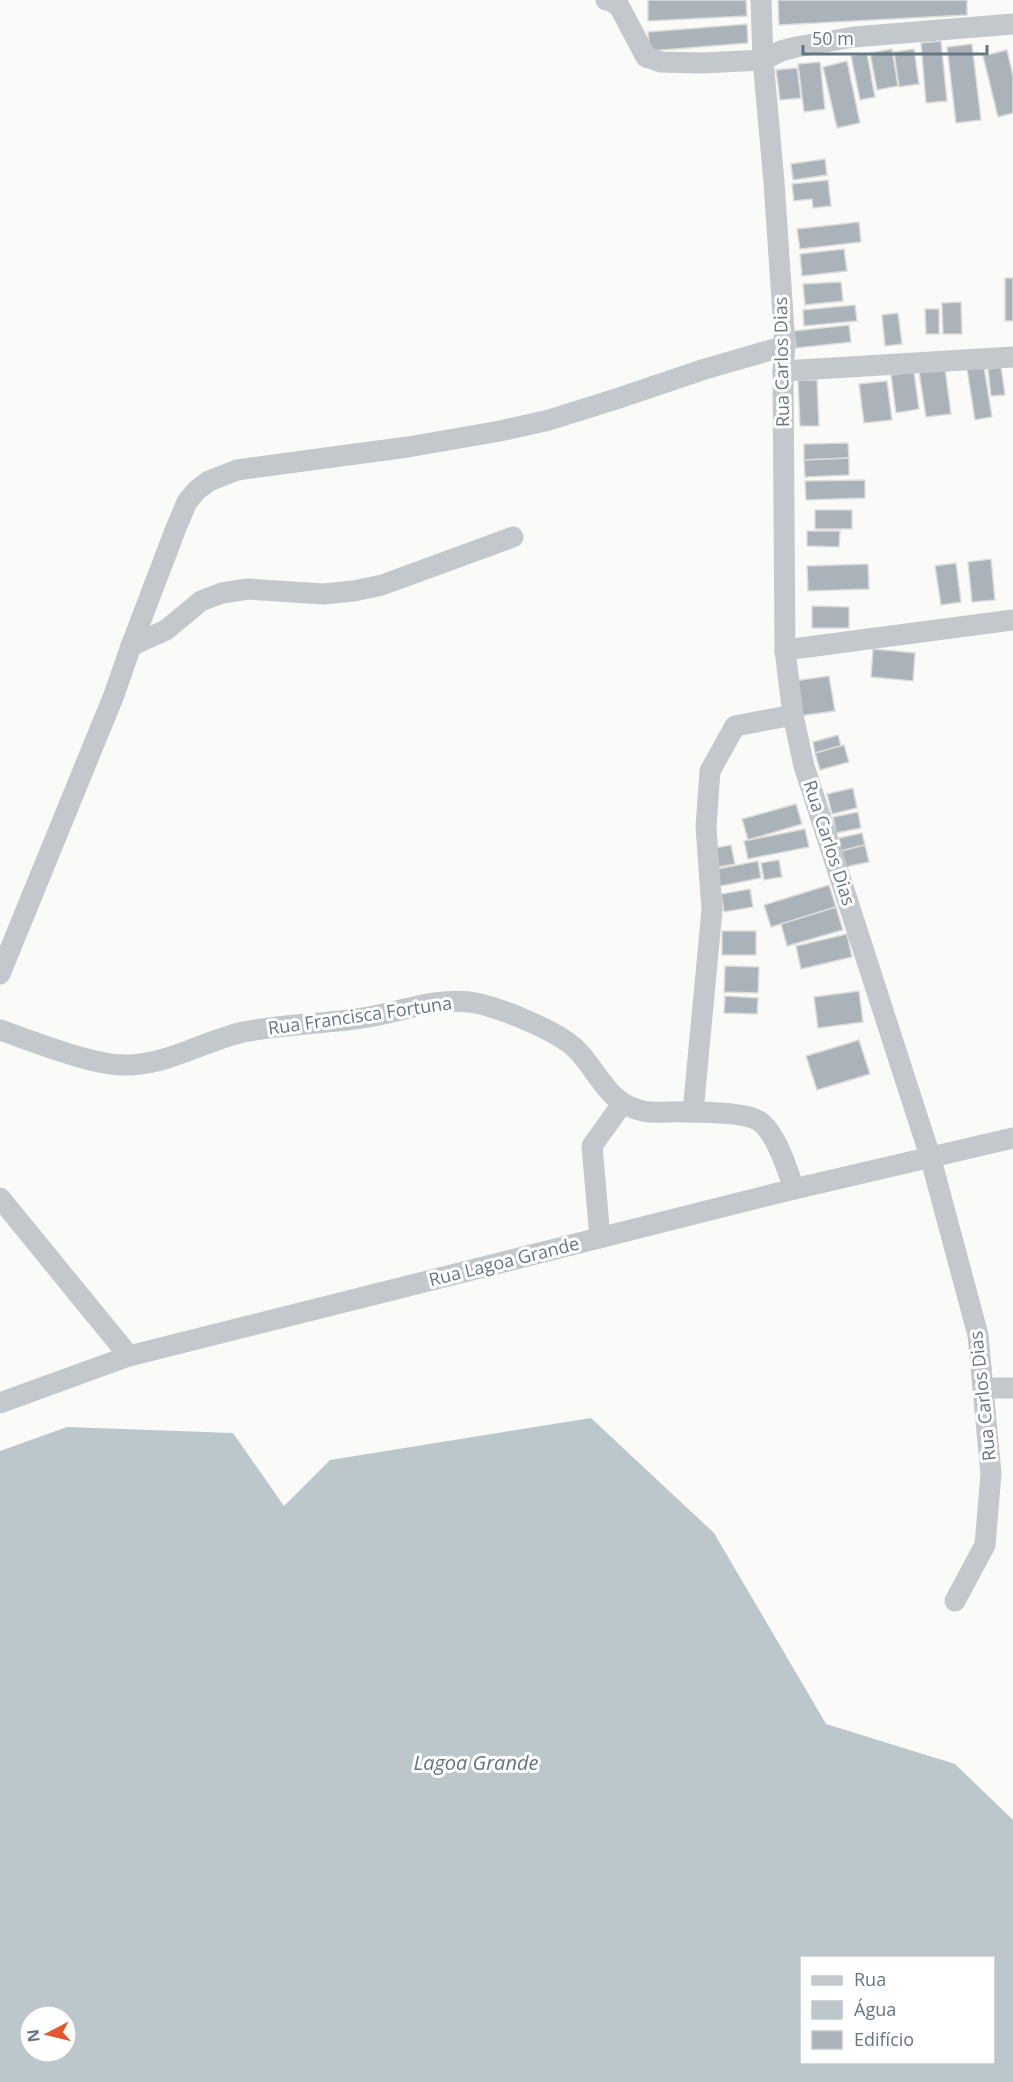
<svg xmlns="http://www.w3.org/2000/svg" width="1013" height="2082" font-family="'Open Sans',sans-serif">
	<rect width="100%" height="100%" fill="#fafaf8"/>
	<path fill="#bbc7cb" fill-rule="evenodd" d="M591,1418l123,115 112,191 129,40 58,56v262h-1013v-631l67,-24 166,6 51,73 46,-46zM802,1958h192v104h-192zM30,2016h36v36h-36z"/>
	<g fill="#aab3b9" stroke="#dcdcda" stroke-width="1.5">
		<polygon points="648,0 746,0 747,16 648,21"/>
		<polygon points="778,0 967,0 967,15 779,25"/>
		<polygon points="747,24 748,43 650,51 648,32"/>
		<polygon points="941,41 947,101 926,103 921,43"/>
		<polygon points="972,44 981,120 956,123 947,47"/>
		<polygon points="892,49 898,86 877,90 870,53"/>
		<polygon points="914,49 919,84 899,87 894,52"/>
		<polygon points="1007,50 1013,76 1013,113 998,117 983,56"/>
		<polygon points="867,53 875,97 860,100 851,56"/>
		<polygon points="847,61 860,123 837,128 823,67"/>
		<polygon points="820,62 825,109 804,112 798,64"/>
		<polygon points="797,68 801,98 780,100 776,70"/>
		<polygon points="825,159 827,175 793,180 791,164"/>
		<polygon points="828,180 831,206 813,208 812,199 794,201 792,184"/>
		<polygon points="859,222 861,242 800,249 797,229"/>
		<polygon points="844,249 847,271 802,276 800,254"/>
		<rect x="1005" y="278" width="8" height="43"/>
		<polygon points="841,282 843,301 805,305 803,284"/>
		<polygon points="961,302 962,334 943,334 942,303"/>
		<polygon points="855,305 857,321 804,326 803,310"/>
		<polygon points="925,309 939,309 939,334 926,334"/>
		<polygon points="898,313 902,344 885,346 882,315"/>
		<polygon points="849,325 851,342 796,348 794,331"/>
		<polygon points="984,367 992,417 975,420 967,369"/>
		<polygon points="1001,367 1005,395 991,396 988,369"/>
		<polygon points="945,368 951,414 926,417 919,372"/>
		<polygon points="914,372 919,409 896,413 891,375"/>
		<polygon points="798,380 817,380 819,426 800,426"/>
		<polygon points="887,381 892,420 864,423 859,384"/>
		<polygon points="848,443 849,458 804,460 804,444"/>
		<polygon points="849,458 849,475 805,477 804,460"/>
		<polygon points="865,480 865,498 806,500 805,481"/>
		<rect x="815" y="510" width="37" height="19"/>
		<polygon points="807,531 840,531 839,547 807,546"/>
		<polygon points="991,559 995,600 972,602 968,562"/>
		<polygon points="956,563 961,602 941,605 935,566"/>
		<polygon points="868,564 869,589 808,591 807,566"/>
		<polygon points="812,606 849,607 849,628 812,628"/>
		<polygon points="873,649 915,653 913,681 871,677"/>
		<polygon points="829,676 835,711 799,716 794,681"/>
		<polygon points="838,735 841,746 815,753 813,742"/>
		<polygon points="844,745 849,762 820,770 815,753"/>
		<polygon points="853,788 857,808 832,814 827,794"/>
		<polygon points="796,804 802,824 748,840 742,819"/>
		<polygon points="858,812 861,828 836,833 833,817"/>
		<polygon points="805,829 809,847 748,859 744,841"/>
		<polygon points="862,833 865,845 841,851 839,838"/>
		<polygon points="731,845 735,864 713,868 709,849"/>
		<polygon points="865,845 869,862 845,867 841,851"/>
		<polygon points="779,860 782,877 764,880 761,863"/>
		<polygon points="758,861 761,878 716,887 712,870"/>
		<polygon points="829,885 836,907 771,927 764,905"/>
		<polygon points="750,889 753,907 724,912 721,894"/>
		<polygon points="836,907 843,930 787,946 781,924"/>
		<rect x="722" y="931" width="34" height="24"/>
		<polygon points="847,934 852,957 801,969 796,946"/>
		<polygon points="725,966 759,967 758,993 724,992"/>
		<polygon points="859,991 863,1022 818,1028 814,997"/>
		<polygon points="725,996 758,998 757,1014 724,1013"/>
		<polygon points="859,1040 870,1074 817,1090 806,1056"/>
	</g>
	<g fill="none" stroke-linecap="round" stroke-linejoin="round">
		<g stroke="#c3c8cc" stroke-width="21">
			<polyline points="606,0 611,1 619,6 646,57 661,62 702,63 763,60 781,51 796,47 854,37 1013,24"/>
			<polyline points="761,0 763,60 774,182 785,346 783,371 785,650 793,715 804,766 930,1156 978,1335 991,1474 985,1545 955,1601"/>
			<polyline points="783,371 1013,357"/>
			<polyline points="131,646 166,630 201,601 222,593 248,589 323,594 354,591 382,585 513,537"/>
			<polyline points="785,650 1013,620"/>
			<polyline points="0,974 114,695 131,646 176,528 187,502 197,490 209,481 237,470 408,447 500,431 549,420 616,399 705,369 785,346"/>
			<path d="M0,1030c35,12 95,37 131,35 39,-2 74,-24 112,-33 41,-8 85,-8 126,-15 33,-6 74,-21 107,-14 27,6 79,27 99,45 24,23 31,55 68,63 12,3 28,0 40,1 19,0 62,0 76,9 17,11 29,50 35,68"/>
			<polyline points="693,1112 712,910 706,827 710,771 735,726 793,715"/>
			<polyline points="0,1198 129,1356"/>
			<polyline points="600,1238 592,1146 622,1104"/>
			<polyline points="985,1388 1013,1388"/>
			<polyline points="0,1403 129,1356 794,1189 1013,1138"/>
		</g>
	</g>
	<g text-anchor="middle" stroke-width="6" stroke-linejoin="round" paint-order="stroke">
		<g font-size="18" fill="#657683" stroke="#fff">
			<text transform="translate(782 362) rotate(-91)" y="6">Rua Carlos Dias</text>
			<text transform="translate(829 843) rotate(72)" y="6">Rua Carlos Dias</text>
			<text transform="translate(360 1016) rotate(-8)" y="6">Rua Francisca Fortuna</text>
			<text transform="translate(504 1262) rotate(-14)" y="6">Rua Lagoa Grande</text>
			<text transform="translate(983 1396) rotate(-96)" y="6">Rua Carlos Dias</text>
		</g>
		<g font-size="20" font-style="italic" fill="#60757c" stroke="#fff">
			<text x="476" y="1770">Lagoa Grande</text>
		</g>
	</g>
	<rect x="800" y="1956" width="195" height="108" fill="#ffffff" stroke="#c1c8cd" stroke-width="1.5"/>
	<rect x="812" y="1976" width="30" height="9" fill="#c3c8cc" stroke="#c1c8cd" stroke-width="1.5"/>
	<text x="854" y="1986" font-size="18" fill="#657683">Rua</text>
	<rect x="812" y="2001" width="30" height="18" fill="#bbc7cb" stroke="#c1c8cd" stroke-width="1.5"/>
	<text x="854" y="2016" font-size="18" fill="#657683">Água</text>
	<rect x="812" y="2031" width="30" height="18" fill="#aab3b9" stroke="#c1c8cd" stroke-width="1.5"/>
	<text x="854" y="2046" font-size="18" fill="#657683">Edifício</text>
	<g transform="translate(48 2034) rotate(263)"><circle r="28" fill="#ffffff" stroke="#c1c8cd" stroke-width="1.5"/>
	<path d="M0-4.5L10 22L0 15L-10 22Z" fill="#e4572e"/>
	<text y="-9" font-size="16" font-weight="bold" text-anchor="middle" fill="#657683">N</text>
	</g>
	<path d="M803 45v9h184v-9" fill="none" stroke="#657683" stroke-width="3"/>
	<text x="812" y="45" font-size="18" fill="#657683" stroke="#ffffff" stroke-width="4.5" paint-order="stroke">50 m</text>
</svg>
